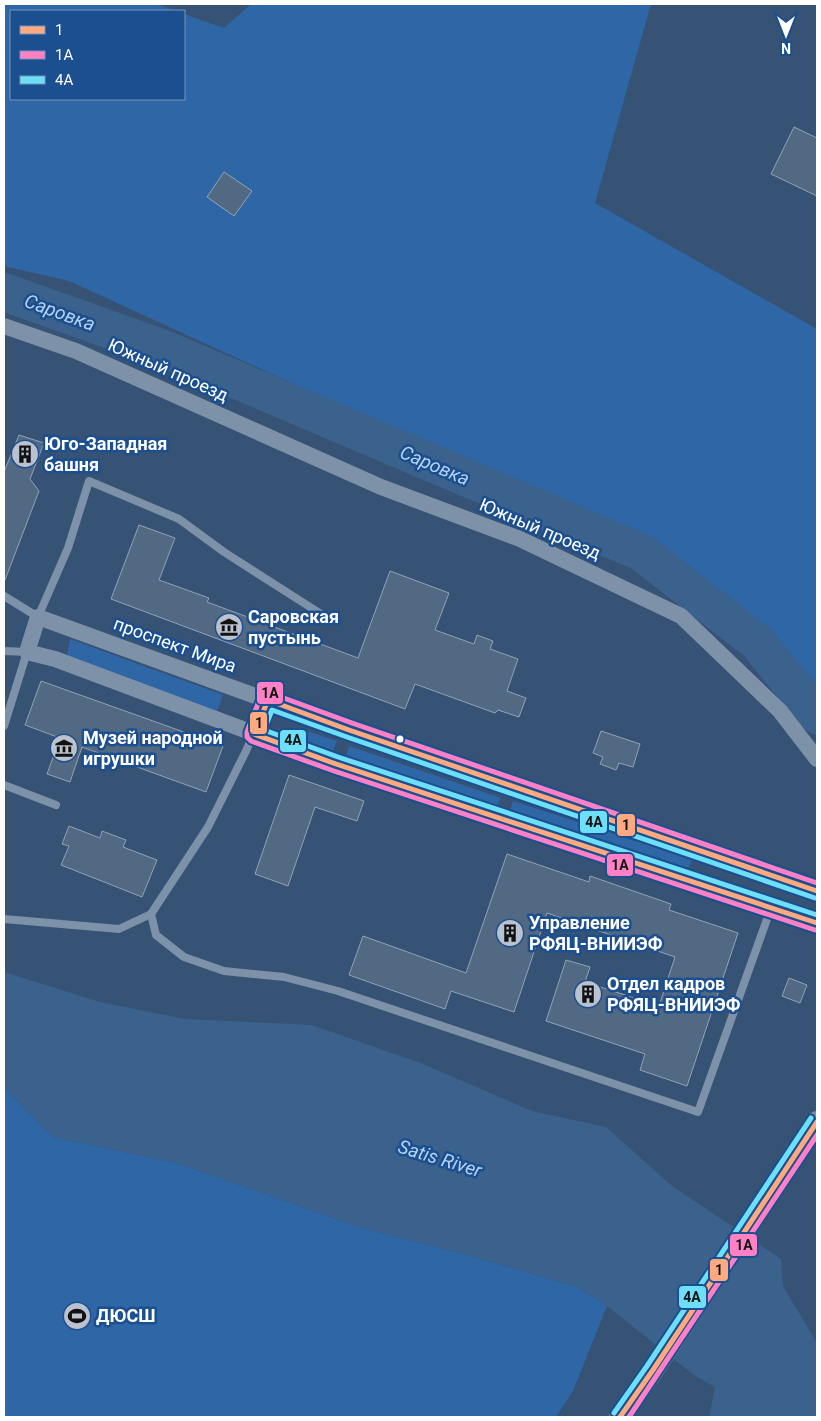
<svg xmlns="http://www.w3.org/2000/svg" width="821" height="1421" font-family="Roboto,sans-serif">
	<rect width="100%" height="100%" fill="#365274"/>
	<g fill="#2f66a5">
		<polygon points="4,4 157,4 177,11 11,11 11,99 184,99 184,14 224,28 251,4 651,4 595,203 817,329 817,712 687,564 69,281 4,266"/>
		<polygon points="70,639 223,695 217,711 67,655"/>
		<polygon points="301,729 337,741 332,752 297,739"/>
		<polygon points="349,746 501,798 495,809 346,757"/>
		<polygon points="513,801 692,859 688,871 509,813"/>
		<polygon points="4,1087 53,1137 177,1163 359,1227 475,1257 578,1287 607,1306 573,1391 556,1417 4,1417"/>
	</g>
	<polygon fill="#3b618d" points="4,972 100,1002 185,1019 312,1025 423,1064 532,1111 606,1127 672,1186 781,1259 783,1286 817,1343 817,1417 709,1417 715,1387 695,1376 607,1306 578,1287 475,1257 359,1227 177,1163 53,1137 4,1087"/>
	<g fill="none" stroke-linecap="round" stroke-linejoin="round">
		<polyline stroke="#3b618d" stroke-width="38" points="4,292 164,349 641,552 757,642 817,715"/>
	</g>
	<g fill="#526984" stroke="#92a2b6">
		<polygon points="794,127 817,138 817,196 771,174"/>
		<polygon points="224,172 252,191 234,216 207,197"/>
		<polygon points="19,435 44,443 30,479 39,491 5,580 4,580 4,472"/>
		<polygon points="139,525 175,538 159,580 209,598 207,602 358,658 390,571 449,593 435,630 474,644 477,635 493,641 490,649 518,659 507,691 526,698 519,717 498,710 495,713 415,684 405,709 111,599"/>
		<polygon points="41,681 223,746 206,792 82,747 70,782 47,774 60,738 25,725"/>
		<polygon points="601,731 640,744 633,767 619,763 616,770 600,764 603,757 593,753"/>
		<polygon points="289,775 364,801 357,821 315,807 288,886 255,874"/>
		<polygon points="69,826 100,838 102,831 126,840 123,847 157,860 142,897 61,865 69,846 62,844"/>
		<polygon points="507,854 589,882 590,876 671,904 669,910 738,933 687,1086 640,1070 645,1054 546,1021 566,960 590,967 585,982 659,1006 675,957 547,913 514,1012 451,991 445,1009 349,975 363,936 466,973"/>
		<polygon points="789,978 807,985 800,1003 782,996"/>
	</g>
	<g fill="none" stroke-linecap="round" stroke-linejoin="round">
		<g stroke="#7d92a8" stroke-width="8">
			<polyline points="4,596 38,617 68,548 89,481 179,519 224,552 332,621"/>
			<polyline points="4,651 27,652 4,726"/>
			<polyline points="4,785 56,805"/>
			<polyline points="151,914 156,935 184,957 224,971 284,977 338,991 698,1112 771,908"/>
			<polyline points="4,919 119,929 151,914 208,827 246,751 268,700"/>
		</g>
		<g stroke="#7d92a8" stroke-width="16">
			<polyline points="4,326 76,351 381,487 520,539 681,616 780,711 817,759"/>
			<polyline points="817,891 349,730 38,617 27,652 55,659 336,764 817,923"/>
		</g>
		<polyline stroke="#798da4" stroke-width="22" points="620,1417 653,1370 817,1122"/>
		<g stroke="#1b4f8f" stroke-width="9">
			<g id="bus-1">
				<polyline points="817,891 349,730 268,700 254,734 336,764 817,923"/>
				<polyline points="620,1417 653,1370 817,1122"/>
			</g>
		</g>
		<g stroke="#1b4f8f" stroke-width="9">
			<g id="bus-2">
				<polyline points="815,930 334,771 251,741 247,737 247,732 261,696 265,693 270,693 352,723 817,883"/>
				<polyline points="629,1417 817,1135"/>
			</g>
		</g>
		<g stroke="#1b4f8f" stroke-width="9">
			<g id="bus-3">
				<polyline points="815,898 347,737 272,710 264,730 338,757 817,915"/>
				<polyline points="614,1413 647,1366 811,1118"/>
			</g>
		</g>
		<use href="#bus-1" stroke="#ffa980" stroke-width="5"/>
		<use href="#bus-2" stroke="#ff80c5" stroke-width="5"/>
		<use href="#bus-3" stroke="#6ddff8" stroke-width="5"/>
	</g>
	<defs>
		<g id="building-disc" transform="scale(1.4375)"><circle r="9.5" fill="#b9c2ce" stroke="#1b4f8f"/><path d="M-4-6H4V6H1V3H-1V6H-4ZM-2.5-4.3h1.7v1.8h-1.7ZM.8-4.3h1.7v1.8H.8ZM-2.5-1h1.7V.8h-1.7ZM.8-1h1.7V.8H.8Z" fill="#111"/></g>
		<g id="museum-disc" transform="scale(1.4375)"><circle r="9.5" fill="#b9c2ce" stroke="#1b4f8f"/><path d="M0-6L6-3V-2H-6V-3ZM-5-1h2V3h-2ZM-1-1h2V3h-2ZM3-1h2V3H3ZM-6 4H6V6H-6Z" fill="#111"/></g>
		<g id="stadium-disc" transform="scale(1.4375)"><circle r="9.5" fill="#b9c2ce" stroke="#1b4f8f"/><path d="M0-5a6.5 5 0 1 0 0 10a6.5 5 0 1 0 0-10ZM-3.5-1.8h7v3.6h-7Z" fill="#111"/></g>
	</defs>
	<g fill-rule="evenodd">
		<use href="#building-disc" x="25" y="454"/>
		<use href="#museum-disc" x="229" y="627"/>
		<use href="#museum-disc" x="64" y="748"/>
		<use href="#building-disc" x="510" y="933"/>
		<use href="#building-disc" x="588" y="994"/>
		<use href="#stadium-disc" x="77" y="1316"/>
	</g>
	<circle fill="#fff" stroke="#1b4f8f" stroke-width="2" cx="400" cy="739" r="4.5"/>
	<g text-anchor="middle" stroke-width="5" stroke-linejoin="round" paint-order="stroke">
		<g font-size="18" fill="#fff" stroke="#1b4f8f">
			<text transform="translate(168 370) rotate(24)" y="6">Южный проезд</text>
			<text transform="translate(540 529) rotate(23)" y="6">Южный проезд</text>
			<text transform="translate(175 645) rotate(20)" y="6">проспект Мира</text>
		</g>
		<g font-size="18" font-weight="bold" fill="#fff" stroke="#1b4f8f" text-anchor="start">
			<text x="44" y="450">Юго-Западная<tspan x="44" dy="21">башня</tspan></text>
			<text x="248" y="623">Саровская<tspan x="248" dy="21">пустынь</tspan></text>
			<text x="83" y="744">Музей народной<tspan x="83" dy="21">игрушки</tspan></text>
			<text x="529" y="929">Управление<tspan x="529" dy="21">РФЯЦ-ВНИИЭФ</tspan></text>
			<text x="607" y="990">Отдел кадров<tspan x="607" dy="21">РФЯЦ-ВНИИЭФ</tspan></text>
			<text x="96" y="1322">ДЮСШ</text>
		</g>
		<g font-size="19" font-style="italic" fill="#b5d3f5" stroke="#1b4f8f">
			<text transform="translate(60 312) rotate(20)" y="7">Саровка</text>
			<text transform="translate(435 465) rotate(23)" y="7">Саровка</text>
			<text transform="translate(440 1158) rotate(17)" y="7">Satis River</text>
		</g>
	</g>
	<g stroke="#1b4f8f" stroke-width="2">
		<rect x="256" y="681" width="28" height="24" rx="5" fill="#ff80c5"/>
		<rect x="249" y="711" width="19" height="24" rx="5" fill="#ffa980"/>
		<rect x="279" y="729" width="28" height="24" rx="5" fill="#6ddff8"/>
		<rect x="579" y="810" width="29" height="24" rx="5" fill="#6ddff8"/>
		<rect x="616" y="813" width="20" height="24" rx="5" fill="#ffa980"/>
		<rect x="606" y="853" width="28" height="24" rx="5" fill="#ff80c5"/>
		<rect x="729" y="1233" width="29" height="24" rx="5" fill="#ff80c5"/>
		<rect x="709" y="1258" width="20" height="24" rx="5" fill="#ffa980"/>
		<rect x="678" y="1285" width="29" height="24" rx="5" fill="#6ddff8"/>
	</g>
	<g font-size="14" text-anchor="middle" font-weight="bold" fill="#111">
		<text x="270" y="698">1А</text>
		<text x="259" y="728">1</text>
		<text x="293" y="745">4А</text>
		<text x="594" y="827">4А</text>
		<text x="626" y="830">1</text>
		<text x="620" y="870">1А</text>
		<text x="744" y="1250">1А</text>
		<text x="719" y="1275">1</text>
		<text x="692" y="1302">4А</text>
	</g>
	<rect width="821" height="1421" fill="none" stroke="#ffffff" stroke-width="10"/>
	<rect x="10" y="10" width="175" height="90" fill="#1b4f8f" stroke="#7695bc"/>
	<rect x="20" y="26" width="25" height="8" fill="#ffa980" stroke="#7695bc"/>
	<text x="55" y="35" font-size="15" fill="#ffffff">1</text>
	<rect x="20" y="51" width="25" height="8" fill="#ff80c5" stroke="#7695bc"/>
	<text x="55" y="60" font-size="15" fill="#ffffff">1А</text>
	<rect x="20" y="76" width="25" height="8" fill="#6ddff8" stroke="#7695bc"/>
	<text x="55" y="85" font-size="15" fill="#ffffff">4А</text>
	<g transform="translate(786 35) rotate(180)" stroke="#1b4f8f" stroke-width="4" paint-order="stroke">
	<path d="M0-4L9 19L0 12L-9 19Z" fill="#ffffff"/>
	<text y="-8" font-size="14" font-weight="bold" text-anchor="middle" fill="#ffffff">N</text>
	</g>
</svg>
